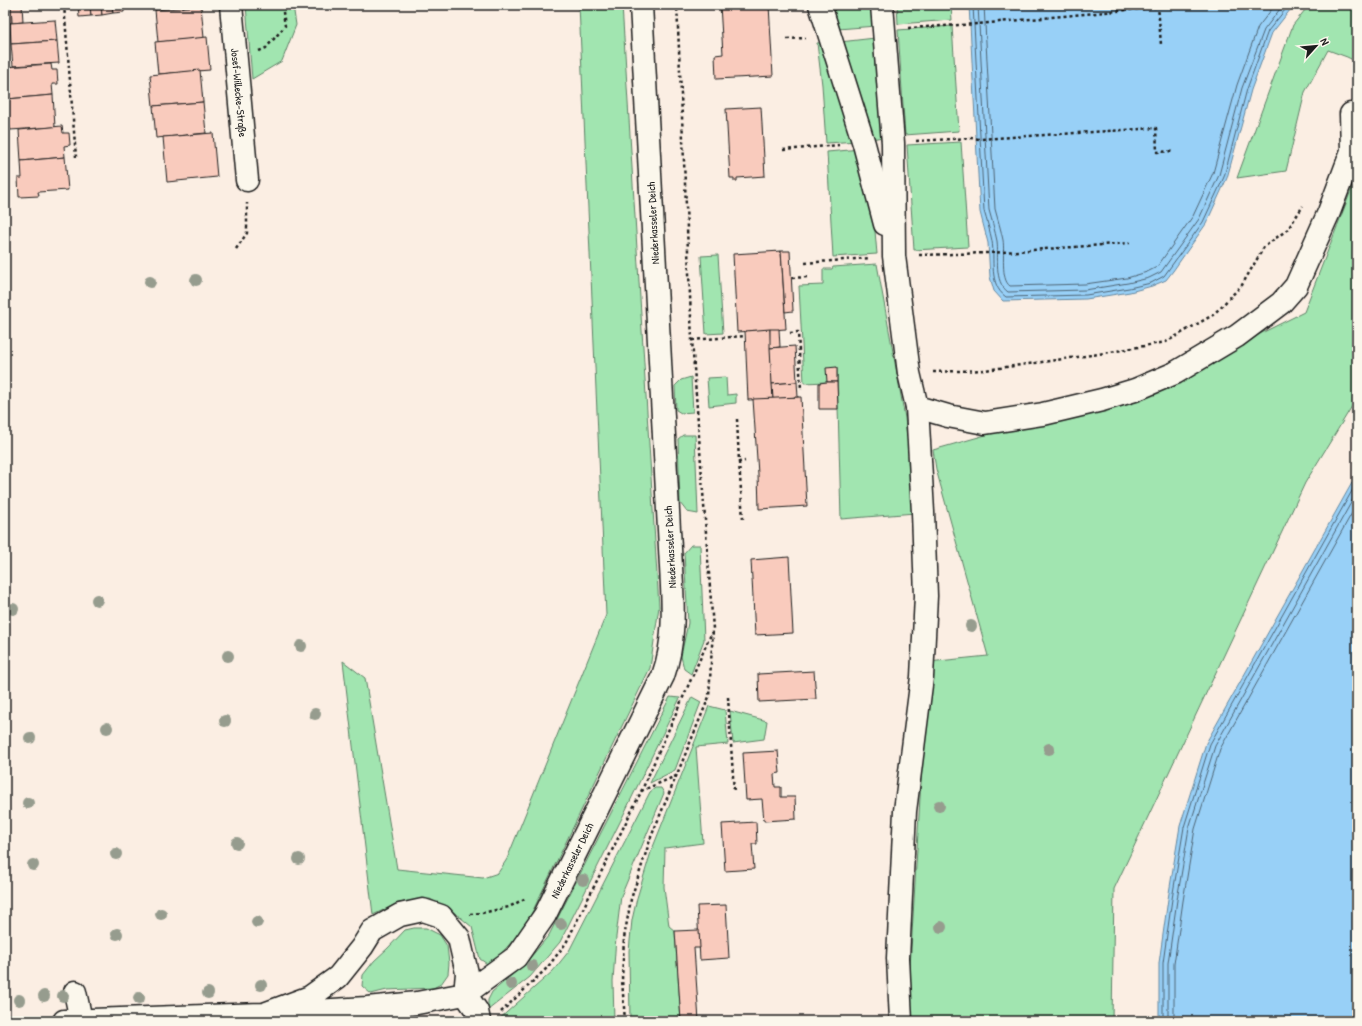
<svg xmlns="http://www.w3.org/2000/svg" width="1362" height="1026" font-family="'Patrick Hand',sans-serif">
	<rect width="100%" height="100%" fill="#fbeee3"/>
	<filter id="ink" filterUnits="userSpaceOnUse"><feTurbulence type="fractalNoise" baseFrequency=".025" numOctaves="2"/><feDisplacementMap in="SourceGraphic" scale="8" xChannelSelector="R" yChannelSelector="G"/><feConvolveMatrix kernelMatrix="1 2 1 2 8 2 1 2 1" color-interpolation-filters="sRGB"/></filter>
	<g filter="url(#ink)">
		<g fill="#a1e5b0" stroke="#5e8066">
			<polygon points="246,5 293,5 296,25 282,61 252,79"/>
			<polygon points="579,5 622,5 659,607 650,668 525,927 490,966 480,959 472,927 455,913 430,899 398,903 373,915 343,661 365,678 397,869 483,878 498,873 507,859 606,615"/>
			<polygon points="830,5 874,5 876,26 838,29"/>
			<polygon points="897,5 951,5 952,20 898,24"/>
			<polygon points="1309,5 1357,5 1357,62 1347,57 1328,50 1305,92 1286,171 1237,178 1293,25"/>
			<polygon points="952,26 959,131 905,135 898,30"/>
			<polygon points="875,38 883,137 871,139 840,42"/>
			<polygon points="829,42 859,141 826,143 822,85 817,43"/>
			<polygon points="961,142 968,247 914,250 907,145"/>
			<polygon points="861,149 872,197 877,254 833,257 827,152"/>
			<polygon points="1357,175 1357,398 1305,483 1114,889 1112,1021 909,1021 908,1002 928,662 988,656 936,469 933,450 1151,388 1304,312"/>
			<polygon points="718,255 723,333 706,334 701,256"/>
			<polygon points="877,264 905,418 915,513 841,519 837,368 827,382 804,383 799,286 823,285 823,269 832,269 833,267"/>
			<polygon points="691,377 693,412 681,413 676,410 675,386 681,380"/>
			<polygon points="726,377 727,395 736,394 736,403 709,406 707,378"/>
			<polygon points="683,435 695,435 698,514 687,512 680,503 678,439"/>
			<polygon points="691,545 700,545 704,640 691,674 684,669 681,656 688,623 684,553"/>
			<polygon points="670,697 680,698 621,820 560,942 530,977 488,1010 488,1000 492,992 525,964 549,935"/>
			<polygon points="692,697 701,702 675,770 650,783"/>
			<polygon points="709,706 725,710 728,744 696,747 703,843 665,848 664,887 669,926 675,931 681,1021 630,1021 629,951 632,920 637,898 651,852"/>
			<polygon points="730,711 767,721 764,739 733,743"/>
			<polygon points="655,788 661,788 664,793 621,896 616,937 613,981 614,1021 497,1021 553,971 569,951 650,792"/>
			<polygon points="414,928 426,928 440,935 447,946 449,963 448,974 441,984 433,988 387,990 371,994 362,986 363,975 374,961 388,948 405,930"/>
		</g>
		<g fill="#98d0f7" stroke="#66889f">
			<polygon points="969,5 1294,5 1272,33 1251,90 1227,178 1206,224 1173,271 1166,280 1152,286 1130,292 1086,299 1003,301 994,291 990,277 988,243 980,212"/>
			<polygon points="1357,474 1357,1021 1159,1021 1159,963 1168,899 1180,826 1206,743"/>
		</g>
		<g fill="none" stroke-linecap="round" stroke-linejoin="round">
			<g stroke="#4e6474" stroke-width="1">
				<path d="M973,5l11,206c3,10 6,20 8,30 3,19 -4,43 14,56l80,-2 43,-7 22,-5 13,-7 39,-54 21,-45 23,-88 21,-58 21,-26"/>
				<path d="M978,5l11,205c3,11 6,21 8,31 2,16 -4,40 11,51l77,-2 43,-7 21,-5 12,-6 38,-53 20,-44 23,-87 22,-58 19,-25"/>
				<path d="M984,5l11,204c3,11 6,21 8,31 2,12 -3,39 7,46l75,-2 42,-6 20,-6 10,-5 36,-51 20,-43 24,-88 21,-58 17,-22"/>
				<polyline points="1163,1021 1163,963 1172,899 1184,827 1210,744 1357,482"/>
				<polyline points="1168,1021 1168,963 1177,900 1189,828 1215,746 1357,492"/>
				<polyline points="1174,1021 1174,964 1183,901 1195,829 1220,749 1357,504"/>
			</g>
		</g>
		<g fill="#f9cbbd" stroke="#1c1c1c">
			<polygon points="5,5 11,5 12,23 5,23"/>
			<polygon points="11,5 22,5 23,22 12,23"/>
			<polygon points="78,5 90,5 91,16 79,17"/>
			<polygon points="90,5 101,5 102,15 91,16"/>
			<polygon points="101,5 112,5 113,13 102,15"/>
			<polygon points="112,5 124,5 124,12 113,13"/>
			<polygon points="720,5 769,5 773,76 716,79 715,55 723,54"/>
			<polygon points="201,6 204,38 158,42 155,10"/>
			<polygon points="55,20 57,41 11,44 10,23"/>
			<polygon points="207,37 210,70 158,74 155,42"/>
			<polygon points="57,41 59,63 13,66 11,44"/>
			<polygon points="51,64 52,70 57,70 58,84 52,84 53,95 7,99 5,67"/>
			<polygon points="200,70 203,102 153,106 150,75"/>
			<polygon points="53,95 55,127 10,130 7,99"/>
			<polygon points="203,102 206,133 156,138 153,106"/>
			<polygon points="761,107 765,176 737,178 737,181 734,181 734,178 730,178 726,109"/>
			<polygon points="62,126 63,133 69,133 70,145 64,146 65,157 21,161 19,130"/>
			<polygon points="213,133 217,177 167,182 163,137"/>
			<polygon points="65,157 68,190 38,192 39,196 19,197 18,178 22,178 21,161"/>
			<polygon points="781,251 786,329 737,332 733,254"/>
			<polygon points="781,251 790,251 793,311 785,312"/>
			<polygon points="770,329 773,399 748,400 745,331"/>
			<polygon points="770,329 779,329 780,347 770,348"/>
			<polygon points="795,346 797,382 772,384 770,348"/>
			<polygon points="837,367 837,382 827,382 826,368"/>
			<polygon points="797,382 798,397 773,399 772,384"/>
			<polygon points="827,382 837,382 838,409 819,409 819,383"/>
			<polygon points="801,397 807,506 759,509 758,474 753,399"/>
			<polygon points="789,557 793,633 755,635 751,560"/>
			<polygon points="814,671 816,699 759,702 758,674"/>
			<polygon points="778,751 780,773 774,774 775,787 781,787 781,797 795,797 796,819 764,821 762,799 746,800 743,753"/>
			<polygon points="756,822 757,844 752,844 754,869 725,871 722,824"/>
			<polygon points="726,905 729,958 700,960 697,906"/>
			<polygon points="699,930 700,948 694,948 699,1021 681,1021 675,931"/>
		</g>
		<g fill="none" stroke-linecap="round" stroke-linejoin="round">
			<g stroke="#1c1c1c" stroke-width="25">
				<g id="minor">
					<path id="s1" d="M231,5l16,175"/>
					<polyline points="820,5 864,144 885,224"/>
					<polyline points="882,5 893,143 894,256 909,373 917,407 948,416 985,423 1043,414 1102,400 1135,390 1175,373 1237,336 1281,303 1296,286 1329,212 1352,151 1351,114"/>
					<polyline points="75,992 81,1020"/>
					<polyline points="64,1021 264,1014 367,1008 417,1003 465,994 467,973 459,938 441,916 423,910 400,915 372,931 362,947 338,977 310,997 264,1014"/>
					<path id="s2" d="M479,1021l-2,-10 -12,-17 51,-37 29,-42 118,-239c13,-37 10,-72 8,-109l-30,-562"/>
					<polyline points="901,1021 898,958 905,811 922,677 926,596 923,512 917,407"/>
				</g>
			</g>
			<g stroke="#1c1c1c" stroke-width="2.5" stroke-dasharray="3 3" stroke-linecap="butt">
				<polyline points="64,5 76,157"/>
				<polyline points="1158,5 1161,45"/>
				<polyline points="908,28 978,24 1159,7"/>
				<polyline points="787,39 806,38"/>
				<polyline points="259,51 266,48 285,26 282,5"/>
				<polyline points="916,141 970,138 980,139 1156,128 1157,152 1174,151"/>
				<polyline points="783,150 839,145"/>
				<polyline points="236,249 247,233 247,203"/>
				<polyline points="919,255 989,253 1130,243"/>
				<polyline points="805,263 870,258"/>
				<polyline points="792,278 807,277"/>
				<polyline points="790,333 798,332 801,390"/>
				<polyline points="692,340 745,336"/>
				<polyline points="933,372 985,370 1099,354 1166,342 1213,315 1242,285 1264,247 1288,229 1303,206"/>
				<polyline points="737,419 739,462 745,461"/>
				<polyline points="739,462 743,519"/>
				<polyline points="728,697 734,792"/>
				<polyline points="641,791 676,776"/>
				<polyline points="470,914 482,913 509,907 526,898"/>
				<polyline points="501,1012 547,968 566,943 641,792 712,632"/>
				<polyline points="625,1021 622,980 624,938 631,899 651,837 709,697 713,629 692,340 677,5"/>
			</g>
			<use href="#minor" stroke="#fbf7ec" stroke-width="22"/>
		</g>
		<g fill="#969c8e">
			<circle cx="196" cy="280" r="6"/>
			<circle cx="150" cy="282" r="6"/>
			<circle cx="97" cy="600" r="6"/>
			<circle cx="13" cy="609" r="6"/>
			<circle cx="971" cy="626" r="6"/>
			<circle cx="301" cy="646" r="6"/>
			<circle cx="228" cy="656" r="6"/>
			<circle cx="315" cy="714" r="6"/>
			<circle cx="225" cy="721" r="6"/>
			<circle cx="107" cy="728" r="6"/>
			<circle cx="30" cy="738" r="6"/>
			<circle cx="1049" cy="749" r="6"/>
			<circle cx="28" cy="803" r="6"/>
			<circle cx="939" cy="806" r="6"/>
			<circle cx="237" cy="843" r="6"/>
			<circle cx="116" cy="854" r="6"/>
			<circle cx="299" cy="859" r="6"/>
			<circle cx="33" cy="865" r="6"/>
			<circle cx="583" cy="880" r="6"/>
			<circle cx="161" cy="914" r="6"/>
			<circle cx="257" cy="922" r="6"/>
			<circle cx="561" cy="924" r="6"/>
			<circle cx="941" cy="927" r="6"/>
			<circle cx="117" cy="934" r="6"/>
			<circle cx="532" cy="966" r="6"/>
			<circle cx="511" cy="984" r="6"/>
			<circle cx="261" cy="985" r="6"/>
			<circle cx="208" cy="993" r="6"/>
			<circle cx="44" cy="996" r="6"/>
			<circle cx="63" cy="996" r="6"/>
			<circle cx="139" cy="998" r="6"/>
			<circle cx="19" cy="1000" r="6"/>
		</g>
	</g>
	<g text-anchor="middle" stroke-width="4" stroke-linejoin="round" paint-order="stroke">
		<g font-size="11" fill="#1c1c1c" stroke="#fbf7ec">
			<text dy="4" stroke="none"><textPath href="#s1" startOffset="88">Josef-Willecke-Straße</textPath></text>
			<text transform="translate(653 223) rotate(-93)" y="4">Niederkasseler Deich</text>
			<text transform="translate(670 547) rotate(-93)" y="4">Niederkasseler Deich</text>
			<text dy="4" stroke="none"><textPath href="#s2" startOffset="206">Niederkasseler Deich</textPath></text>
		</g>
	</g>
	<rect width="1362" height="1026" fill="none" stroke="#fbf7ec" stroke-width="20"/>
	<rect x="10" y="10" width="1342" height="1006" fill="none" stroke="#1c1c1c" stroke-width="1.5" filter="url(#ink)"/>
	<g transform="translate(1316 46) rotate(63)" stroke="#fbf7ec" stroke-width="3" paint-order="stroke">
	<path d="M0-3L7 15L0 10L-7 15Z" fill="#1c1c1c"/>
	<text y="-6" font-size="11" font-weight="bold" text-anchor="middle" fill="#1c1c1c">N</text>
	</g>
</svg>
